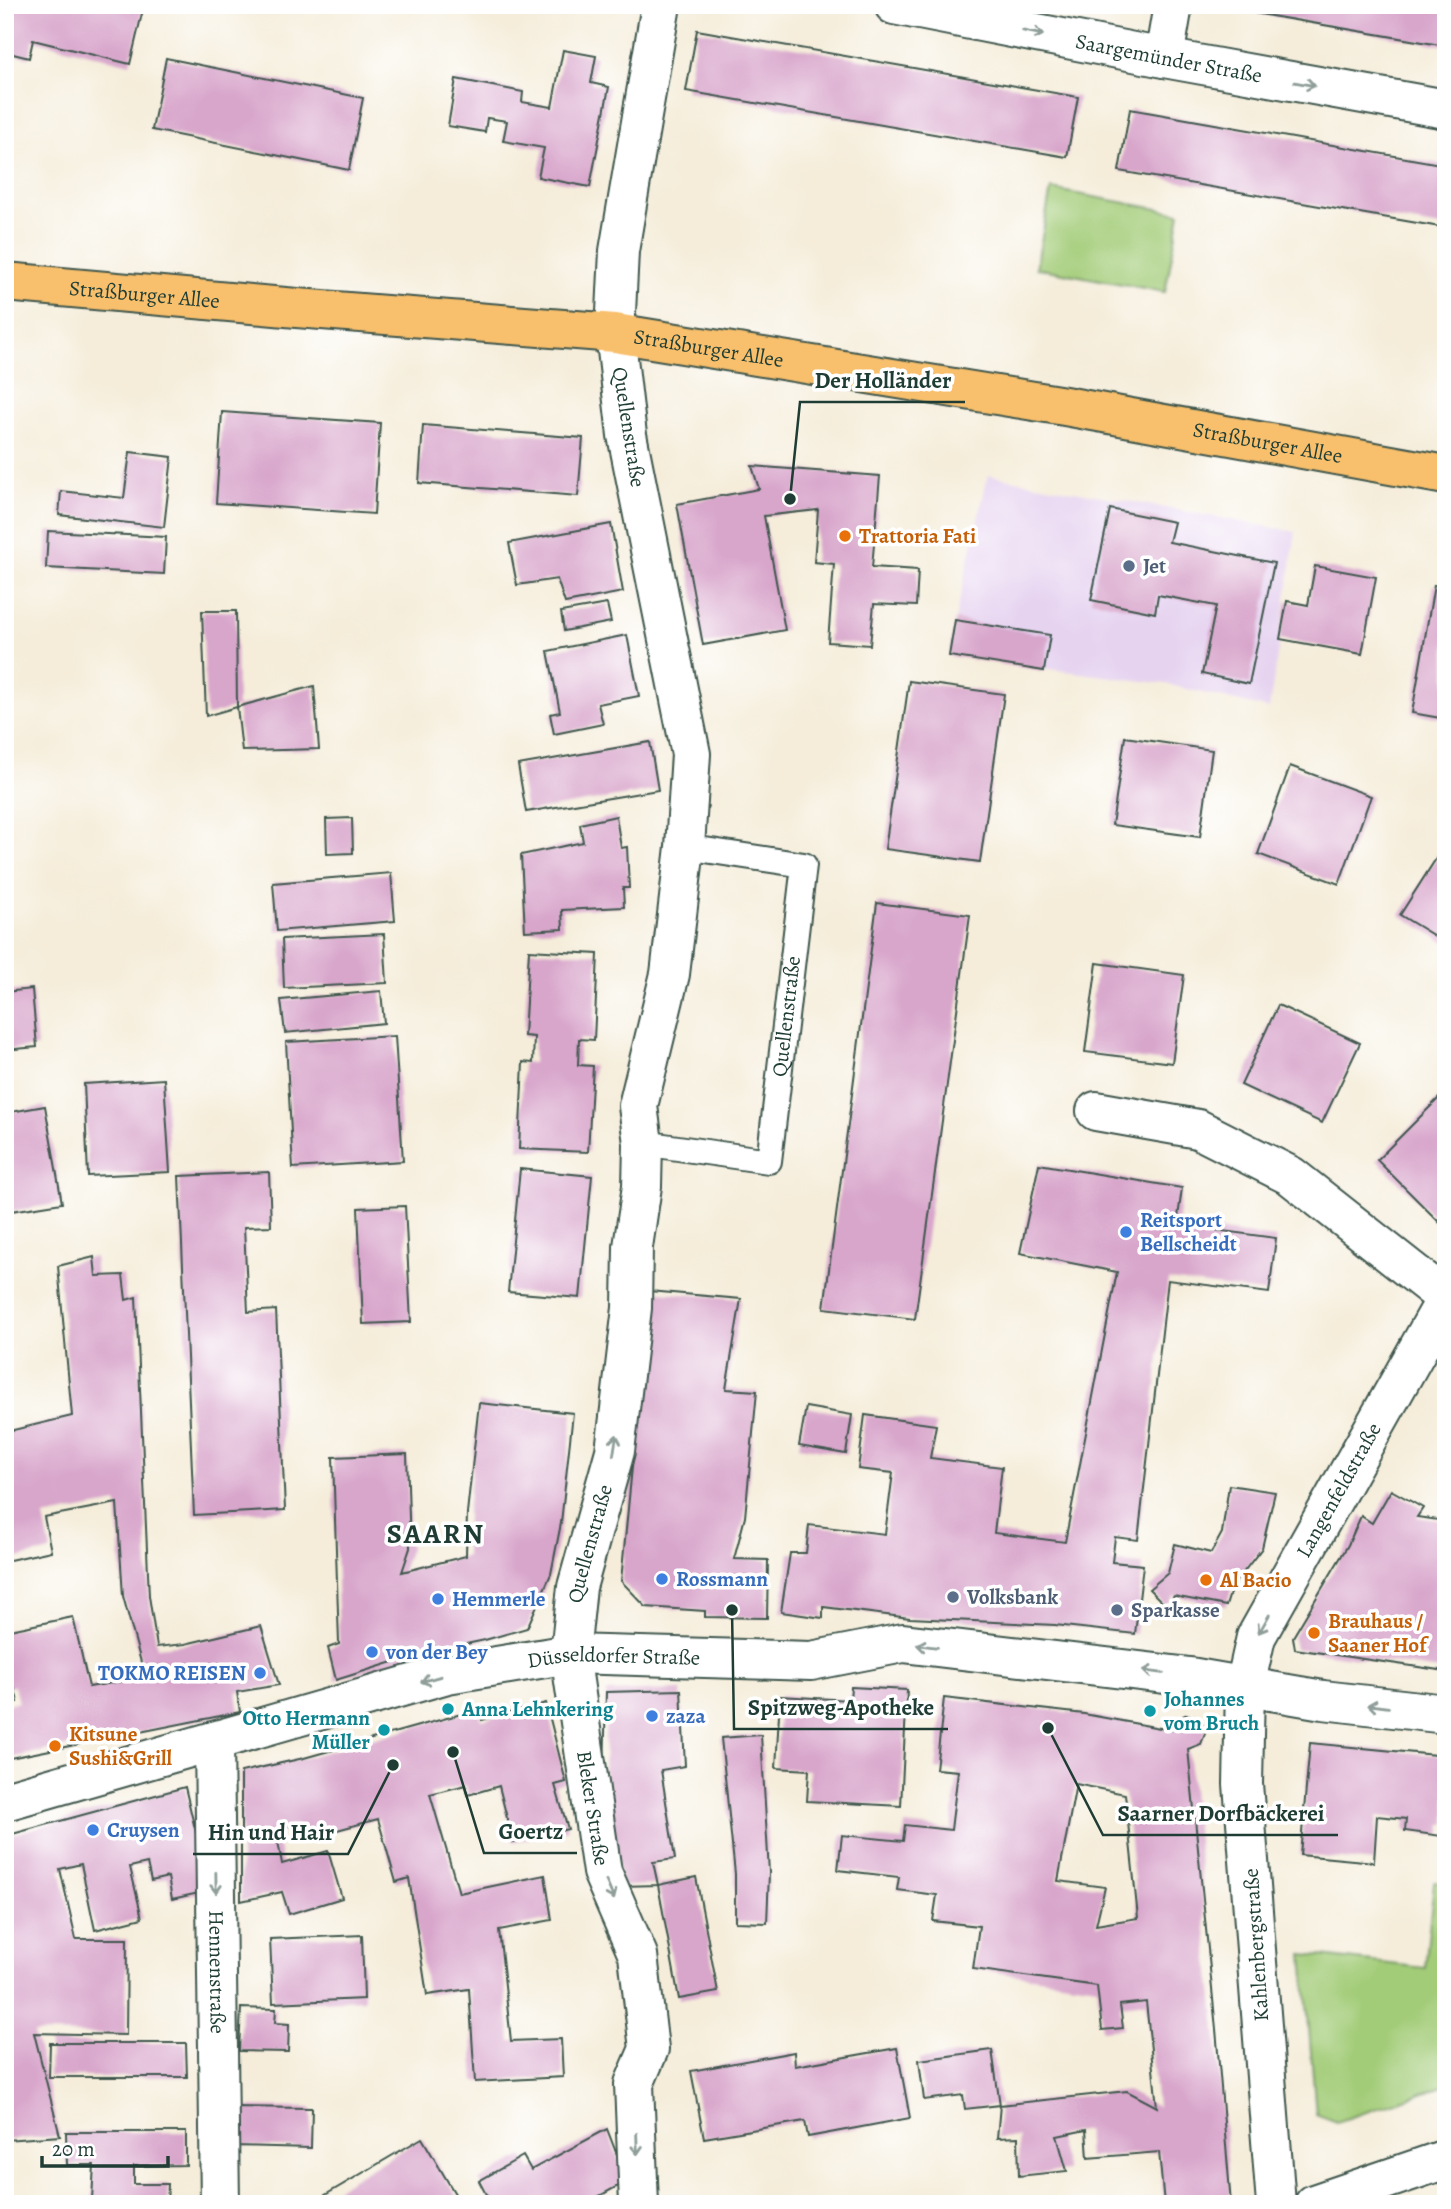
<svg xmlns="http://www.w3.org/2000/svg" width="1451" height="2209" font-family="Alegreya,serif">
	<rect width="100%" height="100%" fill="#fff"/>
	<filter id="ink" filterUnits="userSpaceOnUse"><feTurbulence type="fractalNoise" baseFrequency=".0143" numOctaves="2"/><feDisplacementMap in="SourceGraphic" scale="14" xChannelSelector="R" yChannelSelector="G"/><feConvolveMatrix kernelMatrix="1 2 1 2 8 2 1 2 1" color-interpolation-filters="sRGB"/></filter>
	<filter id="wash" filterUnits="userSpaceOnUse"><feTurbulence type="fractalNoise" baseFrequency=".00686" numOctaves="4" result="noise"/><feDisplacementMap in="SourceGraphic" scale="28" xChannelSelector="R" yChannelSelector="G"/><feGaussianBlur stdDeviation="1.57" result="paint"/><feColorMatrix in="noise" values="0 0 0 0 0 0 0 0 0 0 0 0 0 0 0 0 0 1.4 0 .05"/><feComposite in="paint" operator="in"/></filter>
	<g filter="url(#wash)">
		<rect width="100%" height="100%" fill="#f5edda"/>
		<polygon fill="#e6d3f0" points="988,475 1296,532 1269,709 1166,684 949,656 955,620"/>
		<g fill="#a3cc78" stroke="#618456" stroke-width="2">
			<polygon points="1051,189 1180,213 1165,292 1036,268"/>
			<polygon points="1434,1882 1446,1883 1446,2085 1337,2122 1316,2114 1303,1954 1425,1968"/>
		</g>
		<g id="blocks">
			<g fill="#d8a5cb" fill-rule="evenodd">
				<polygon points="5,5 144,5 130,64 33,40 29,58 5,52"/>
				<polygon points="1220,5 1446,5 1446,46 1219,7"/>
				<polygon points="697,30 1078,97 1067,157 686,91"/>
				<polygon points="563,50 596,56 591,83 609,87 590,187 538,177 544,148 503,141 507,121 487,118 485,132 448,126 456,79 523,92 522,102 552,107"/>
				<polygon points="166,58 363,98 349,170 152,130"/>
				<polygon points="1130,109 1446,165 1446,228 1119,171"/>
				<polygon points="222,412 380,423 374,514 216,503"/>
				<polygon points="423,425 583,438 578,496 419,483"/>
				<polygon points="130,452 172,457 164,527 59,515 61,491 124,498"/>
				<polygon points="752,466 880,476 872,567 918,570 916,606 874,604 870,645 828,642 834,564 814,562 818,510 764,516 785,630 703,645 677,504 759,489"/>
				<polygon points="1110,509 1174,522 1169,542 1274,563 1249,684 1202,674 1216,606 1158,595 1155,613 1091,600"/>
				<polygon points="611,524 623,592 565,603 557,579 517,585 509,543"/>
				<polygon points="48,531 166,537 164,574 46,568"/>
				<polygon points="1315,566 1376,577 1362,654 1280,639 1287,601 1308,605"/>
				<polygon points="1434,585 1446,587 1446,719 1412,713"/>
				<polygon points="607,604 611,622 564,631 561,612"/>
				<polygon points="202,611 236,611 237,707 206,716"/>
				<polygon points="955,620 1050,635 1044,671 949,656"/>
				<polygon points="627,635 639,696 598,704 603,724 554,734 550,714 560,712 548,651"/>
				<polygon points="909,681 1004,694 980,862 885,849"/>
				<polygon points="314,686 319,749 242,751 237,707"/>
				<polygon points="1125,737 1212,750 1200,837 1112,825"/>
				<polygon points="650,742 658,790 526,812 518,765"/>
				<polygon points="1290,766 1371,796 1339,884 1258,854"/>
				<polygon points="616,816 621,848 627,847 629,888 623,888 624,907 562,910 563,929 525,931 521,855 583,842 580,824"/>
				<polygon points="352,818 353,853 327,854 326,819"/>
				<polygon points="1446,843 1446,943 1400,915"/>
				<polygon points="391,873 395,921 277,931 273,883"/>
				<polygon points="877,903 970,915 915,1319 824,1308"/>
				<polygon points="384,934 387,983 284,988 282,939"/>
				<polygon points="529,950 598,954 594,1040 579,1039 578,1065 593,1066 588,1152 519,1149 523,1062 533,1063 534,1037 524,1036"/>
				<polygon points="1097,963 1184,975 1172,1063 1085,1052"/>
				<polygon points="32,989 37,1047 5,1050 5,992"/>
				<polygon points="381,991 384,1023 285,1033 281,1000"/>
				<polygon points="1278,1005 1360,1043 1322,1123 1241,1085"/>
				<polygon points="395,1036 403,1161 293,1168 286,1042"/>
				<polygon points="164,1079 170,1172 88,1176 84,1084"/>
				<polygon points="1441,1096 1446,1101 1446,1217 1440,1223 1377,1160"/>
				<polygon points="45,1106 62,1203 5,1212 5,1113"/>
				<polygon points="1039,1164 1182,1188 1177,1225 1276,1238 1269,1293 1168,1280 1138,1540 1115,1537 1112,1562 1143,1565 1135,1634 1055,1625 910,1618 823,1607 823,1618 781,1612 790,1553 806,1553 809,1525 885,1534 893,1473 858,1469 865,1415 936,1425 930,1458 1002,1467 994,1533 1065,1542 1117,1272 1020,1253"/>
				<polygon points="520,1169 592,1176 580,1298 508,1292"/>
				<polygon points="269,1172 271,1226 244,1227 248,1312 276,1310 285,1510 194,1515 179,1176"/>
				<polygon points="405,1206 411,1322 363,1324 358,1208"/>
				<polygon points="94,1257 96,1276 123,1275 126,1300 136,1297 149,1596 157,1647 185,1644 261,1626 279,1685 237,1692 240,1712 5,1759 5,1705 18,1702 14,1686 5,1688 5,1631 73,1617 89,1687 145,1677 123,1596 117,1503 44,1517 51,1551 5,1561 5,1432 72,1416 58,1266"/>
				<polygon points="649,1291 741,1299 726,1389 757,1391 745,1517 734,1559 768,1560 767,1618 705,1617 705,1611 646,1607 621,1581"/>
				<polygon points="479,1403 573,1413 561,1523 551,1574 527,1628 485,1640 419,1654 336,1680 328,1648 339,1644 333,1457 407,1454 410,1548 402,1572 466,1556 467,1513"/>
				<polygon points="806,1407 852,1415 846,1454 799,1446"/>
				<polygon points="1229,1485 1275,1492 1262,1548 1232,1587 1226,1606 1174,1596 1166,1606 1149,1589 1168,1573 1175,1544 1211,1553 1222,1533"/>
				<polygon points="1391,1490 1423,1508 1417,1517 1446,1521 1446,1671 1295,1649 1293,1637 1348,1545 1361,1516 1372,1523"/>
				<polygon points="851,1687 907,1690 901,1806 807,1801 809,1770 776,1768 780,1696 850,1700"/>
				<polygon points="681,1690 685,1766 661,1770 675,1859 653,1862 658,1885 621,1886 604,1775 606,1692"/>
				<path d="M944,1698l140,16 87,16 4,-10 12,-6 13,5 6,12 -5,13 -13,5 28,280 15,175h-67l-5,-52 -71,6 -2,-28 -29,6 10,35 -48,5 -1,-39 -21,1 3,-33 127,-14 30,16 -11,-105 -26,3 3,23 -21,2 -5,-44 -124,-17 6,-43 -46,-5 4,-26 -40,-5 2,-13 -61,-7 4,-35 61,6 2,-16 46,5 7,-59 -22,-2zM1076,1784l49,10 13,124 -42,7 9,-38 -47,-6z"/>
				<polygon points="546,1703 566,1782 555,1785 568,1829 513,1842 499,1786 468,1795 466,1785 430,1794 459,1893 545,1875 552,1920 499,1930 511,2041 561,2039 563,2077 475,2082 469,1989 427,1995 409,1878 396,1882 378,1819 326,1833 324,1826 298,1832 296,1824 276,1830 282,1864 328,1851 342,1898 289,1914 282,1892 241,1901 241,1772 304,1758 479,1709 482,1720"/>
				<polygon points="761,1735 769,1873 767,1923 735,1922 735,1874 721,1738"/>
				<polygon points="1310,1743 1446,1756 1446,1824 1443,1824 1441,1836 1405,1831 1406,1819 1377,1816 1374,1862 1300,1855"/>
				<polygon points="185,1787 199,1846 199,1893 172,1899 168,1877 151,1881 147,1863 130,1867 142,1918 95,1930 81,1864 60,1869 76,1939 127,1939 126,2035 34,2033 60,2136 5,2140 5,1836"/>
				<polygon points="696,1877 718,1992 679,1999 658,1885"/>
				<polygon points="362,1935 364,1999 273,2003 270,1939"/>
				<polygon points="241,2008 276,2009 275,2023 289,2024 288,2052 239,2051"/>
				<polygon points="50,2043 186,2043 187,2077 49,2077"/>
				<polygon points="897,2048 910,2118 808,2137 805,2121 704,2138 691,2071 794,2052 795,2066"/>
				<polygon points="992,2050 1000,2105 965,2109 963,2095 924,2100 919,2060"/>
				<polygon points="234,2107 312,2108 311,2148 233,2146"/>
				<polygon points="607,2129 627,2181 585,2204 491,2204 479,2181 523,2156 531,2170"/>
				<polygon points="66,2132 186,2132 186,2165 134,2166 134,2184 168,2184 167,2204 84,2204 92,2199 94,2165 67,2165"/>
				<polygon points="422,2138 461,2204 310,2204"/>
			</g>
		</g>
	</g>
	<g filter="url(#ink)">
		<use href="#blocks" fill-opacity="0" stroke="#3f574d" stroke-width="2"/>
		<g fill="none" stroke-linecap="round" stroke-linejoin="round">
			<g stroke="#3f574d" stroke-width="28">
				<g id="service">
					<path id="s1" d="M643,1143l126,18 35,-296 -119,-18"/>
				</g>
			</g>
			<g stroke="#3f574d" stroke-width="42">
				<g id="minor">
					<path id="s2" d="M894,5l270,53 282,51"/>
					<polyline points="1164,58 1173,5"/>
					<polyline points="1096,1111 1198,1129 1291,1176 1446,1298"/>
					<path id="s3" d="M214,1741l6,463"/>
					<path id="s4" d="M5,1801l442,-127 123,-20 241,7 92,-18 287,34 133,23 123,14"/>
					<path id="s5" d="M639,2204l-5,-120 15,-35 -11,-94 -36,-83 -32,-218 7,-67 38,-136 17,-143 1,-61 9,-61 1,-43 -5,-37 32,-132 15,-127 6,-93 -64,-319 -12,-102 4,-82 42,-246"/>
					<path id="s6" d="M1276,2204l-33,-420 2,-98 11,-49 190,-338"/>
					<polyline points="1314,2204 1446,2159"/>
				</g>
			</g>
			<g stroke="#3f574d" stroke-width="42">
				<g id="primary">
					<path id="s7" d="M5,282l292,26 318,25 450,73 381,69"/>
				</g>
			</g>
			<use href="#service" stroke="#fff" stroke-width="24"/>
			<use href="#minor" stroke="#fff" stroke-width="38"/>
			<use href="#primary" stroke="#f8bf6c" stroke-width="38"/>
		</g>
		<defs><path id="oneway-shaft" d="M-6 0H5M1.5-3L5.5 0L1.5 3" fill="none" stroke-width="1.6" stroke-linecap="round" stroke-linejoin="round" transform="scale(1.75)"/></defs>
		<g stroke="#8f9e9a">
			<use href="#oneway-shaft" transform="translate(1033 33) rotate(11)"/>
			<use href="#oneway-shaft" transform="translate(1305 84) rotate(10)"/>
			<use href="#oneway-shaft" transform="translate(615 1445) rotate(-81)"/>
			<use href="#oneway-shaft" transform="translate(1264 1624) rotate(120)"/>
			<use href="#oneway-shaft" transform="translate(927 1646) rotate(-173)"/>
			<use href="#oneway-shaft" transform="translate(1153 1672) rotate(-173)"/>
			<use href="#oneway-shaft" transform="translate(431 1679) rotate(164)"/>
			<use href="#oneway-shaft" transform="translate(1378 1706) rotate(-173)"/>
			<use href="#oneway-shaft" transform="translate(216 1883) rotate(89)"/>
			<use href="#oneway-shaft" transform="translate(610 1890) rotate(67)"/>
			<use href="#oneway-shaft" transform="translate(637 2144) rotate(88)"/>
		</g>
	</g>
	<g fill="#e8710a" stroke="#fff" stroke-width="2.5">
		<circle cx="845" cy="536" r="7"/>
		<circle cx="1206" cy="1580" r="7"/>
		<circle cx="1314" cy="1633" r="7"/>
		<circle cx="55" cy="1746" r="7"/>
	</g>
	<g fill="#5c6f8a" stroke="#fff" stroke-width="2.5">
		<circle cx="1129" cy="566" r="7"/>
		<circle cx="953" cy="1597" r="7"/>
		<circle cx="1117" cy="1610" r="7"/>
	</g>
	<g fill="#3f7fe0" stroke="#fff" stroke-width="2.5">
		<circle cx="1126" cy="1232" r="7"/>
		<circle cx="662" cy="1579" r="7"/>
		<circle cx="438" cy="1599" r="7"/>
		<circle cx="372" cy="1652" r="7"/>
		<circle cx="260" cy="1673" r="7"/>
		<circle cx="652" cy="1716" r="7"/>
		<circle cx="93" cy="1830" r="7"/>
	</g>
	<g fill="#0f9aa8" stroke="#fff" stroke-width="2.5">
		<circle cx="448" cy="1709" r="7"/>
		<circle cx="1150" cy="1711" r="7"/>
		<circle cx="384" cy="1730" r="7"/>
	</g>
	<g text-anchor="middle" stroke-width="7" stroke-linejoin="round" paint-order="stroke">
		<g font-size="21" fill="#1f3d34" stroke="#fff">
			<text dy="7" stroke="none"><textPath href="#s2" startOffset="280">Saargemünder Straße</textPath></text>
			<text dy="7" stroke="none"><textPath href="#s7" startOffset="140">Straßburger Allee</textPath></text>
			<text dy="7" stroke="none"><textPath href="#s7" startOffset="707">Straßburger Allee</textPath></text>
			<text transform="translate(629 427) rotate(81)" y="7">Quellenstraße</text>
			<text dy="7" stroke="none"><textPath href="#s7" startOffset="1274">Straßburger Allee</textPath></text>
			<text dy="7" stroke="none"><textPath href="#s1" startOffset="273">Quellenstraße</textPath></text>
			<text dy="7" stroke="none"><textPath href="#s6" startOffset="738">Langenfeldstraße</textPath></text>
			<text dy="7" stroke="none"><textPath href="#s5" startOffset="676">Quellenstraße</textPath></text>
			<text dy="7" stroke="none"><textPath href="#s4" startOffset="628">Düsseldorfer Straße</textPath></text>
			<text transform="translate(593 1808) rotate(81)" y="7">Bleker Straße</text>
			<text transform="translate(1256 1945) rotate(-94)" y="7">Kahlenbergstraße</text>
			<text dy="7" stroke="none"><textPath href="#s3" startOffset="231">Hennenstraße</textPath></text>
		</g>
		<g font-size="21" font-weight="bold" fill="#c56008" stroke="#fff" text-anchor="start">
			<text x="859" y="543">Trattoria Fati</text>
			<text x="1220" y="1587">Al Bacio</text>
			<text x="1328" y="1628">Brauhaus /<tspan x="1328" dy="24">Saaner Hof</tspan></text>
			<text x="69" y="1741">Kitsune<tspan x="69" dy="24">Sushi&amp;Grill</tspan></text>
		</g>
		<g font-size="21" font-weight="bold" fill="#4e5e75" stroke="#fff" text-anchor="start">
			<text x="1143" y="573">Jet</text>
			<text x="967" y="1604">Volksbank</text>
			<text x="1131" y="1617">Sparkasse</text>
		</g>
		<g font-size="21" font-weight="bold" fill="#366cbe" stroke="#fff" text-anchor="start">
			<text x="1140" y="1227">Reitsport<tspan x="1140" dy="24">Bellscheidt</tspan></text>
			<text x="676" y="1586">Rossmann</text>
			<text x="452" y="1606">Hemmerle</text>
			<text x="386" y="1659">von der Bey</text>
			<text x="246" y="1680" text-anchor="end">TOKMO REISEN</text>
			<text x="666" y="1723">zaza</text>
			<text x="107" y="1837">Cruysen</text>
		</g>
		<g font-size="21" font-weight="bold" fill="#0d838f" stroke="#fff" text-anchor="start">
			<text x="1164" y="1706">Johannes<tspan x="1164" dy="24">vom Bruch</tspan></text>
			<text x="462" y="1716">Anna Lehnkering</text>
			<text x="370" y="1725" text-anchor="end">Otto Hermann<tspan x="370" dy="24">Müller</tspan></text>
		</g>
		<g font-size="28" font-weight="bold" letter-spacing="2" fill="#1f3d34" stroke="#fff">
			<text x="436" y="1543">SAARN</text>
		</g>
	</g>
	<path fill="none" stroke="#1f3d34" stroke-width="2.5" d="M790 499L800 402H965M732 1610L734 1729H948M1048 1728L1103 1835H1338M453 1752L484 1853H577M393 1765L348 1854H193"/>
	<g fill="#1f3d34" stroke="#fff" stroke-width="2.5">
		<circle cx="790" cy="499" r="7"/>
		<circle cx="732" cy="1610" r="7"/>
		<circle cx="1048" cy="1728" r="7"/>
		<circle cx="453" cy="1752" r="7"/>
		<circle cx="393" cy="1765" r="7"/>
	</g>
	<g font-size="23" text-anchor="middle" font-weight="bold" fill="#1f3d34" stroke="#fff" stroke-width="7" stroke-linejoin="round" paint-order="stroke">
		<text x="883" y="388">Der Holländer</text>
		<text x="841" y="1715">Spitzweg-Apotheke</text>
		<text x="1221" y="1821">Saarner Dorfbäckerei</text>
		<text x="531" y="1839">Goertz</text>
		<text x="271" y="1840">Hin und Hair</text>
	</g>
	<rect width="1451" height="2209" fill="none" stroke="#fff" stroke-width="28"/>
	<path d="M42 2156v10h126v-10" fill="none" stroke="#1f3d34" stroke-width="3.5"/>
	<text x="52" y="2156" font-size="21" fill="#1f3d34" stroke="#ffffff" stroke-width="5" paint-order="stroke">20 m</text>
</svg>
